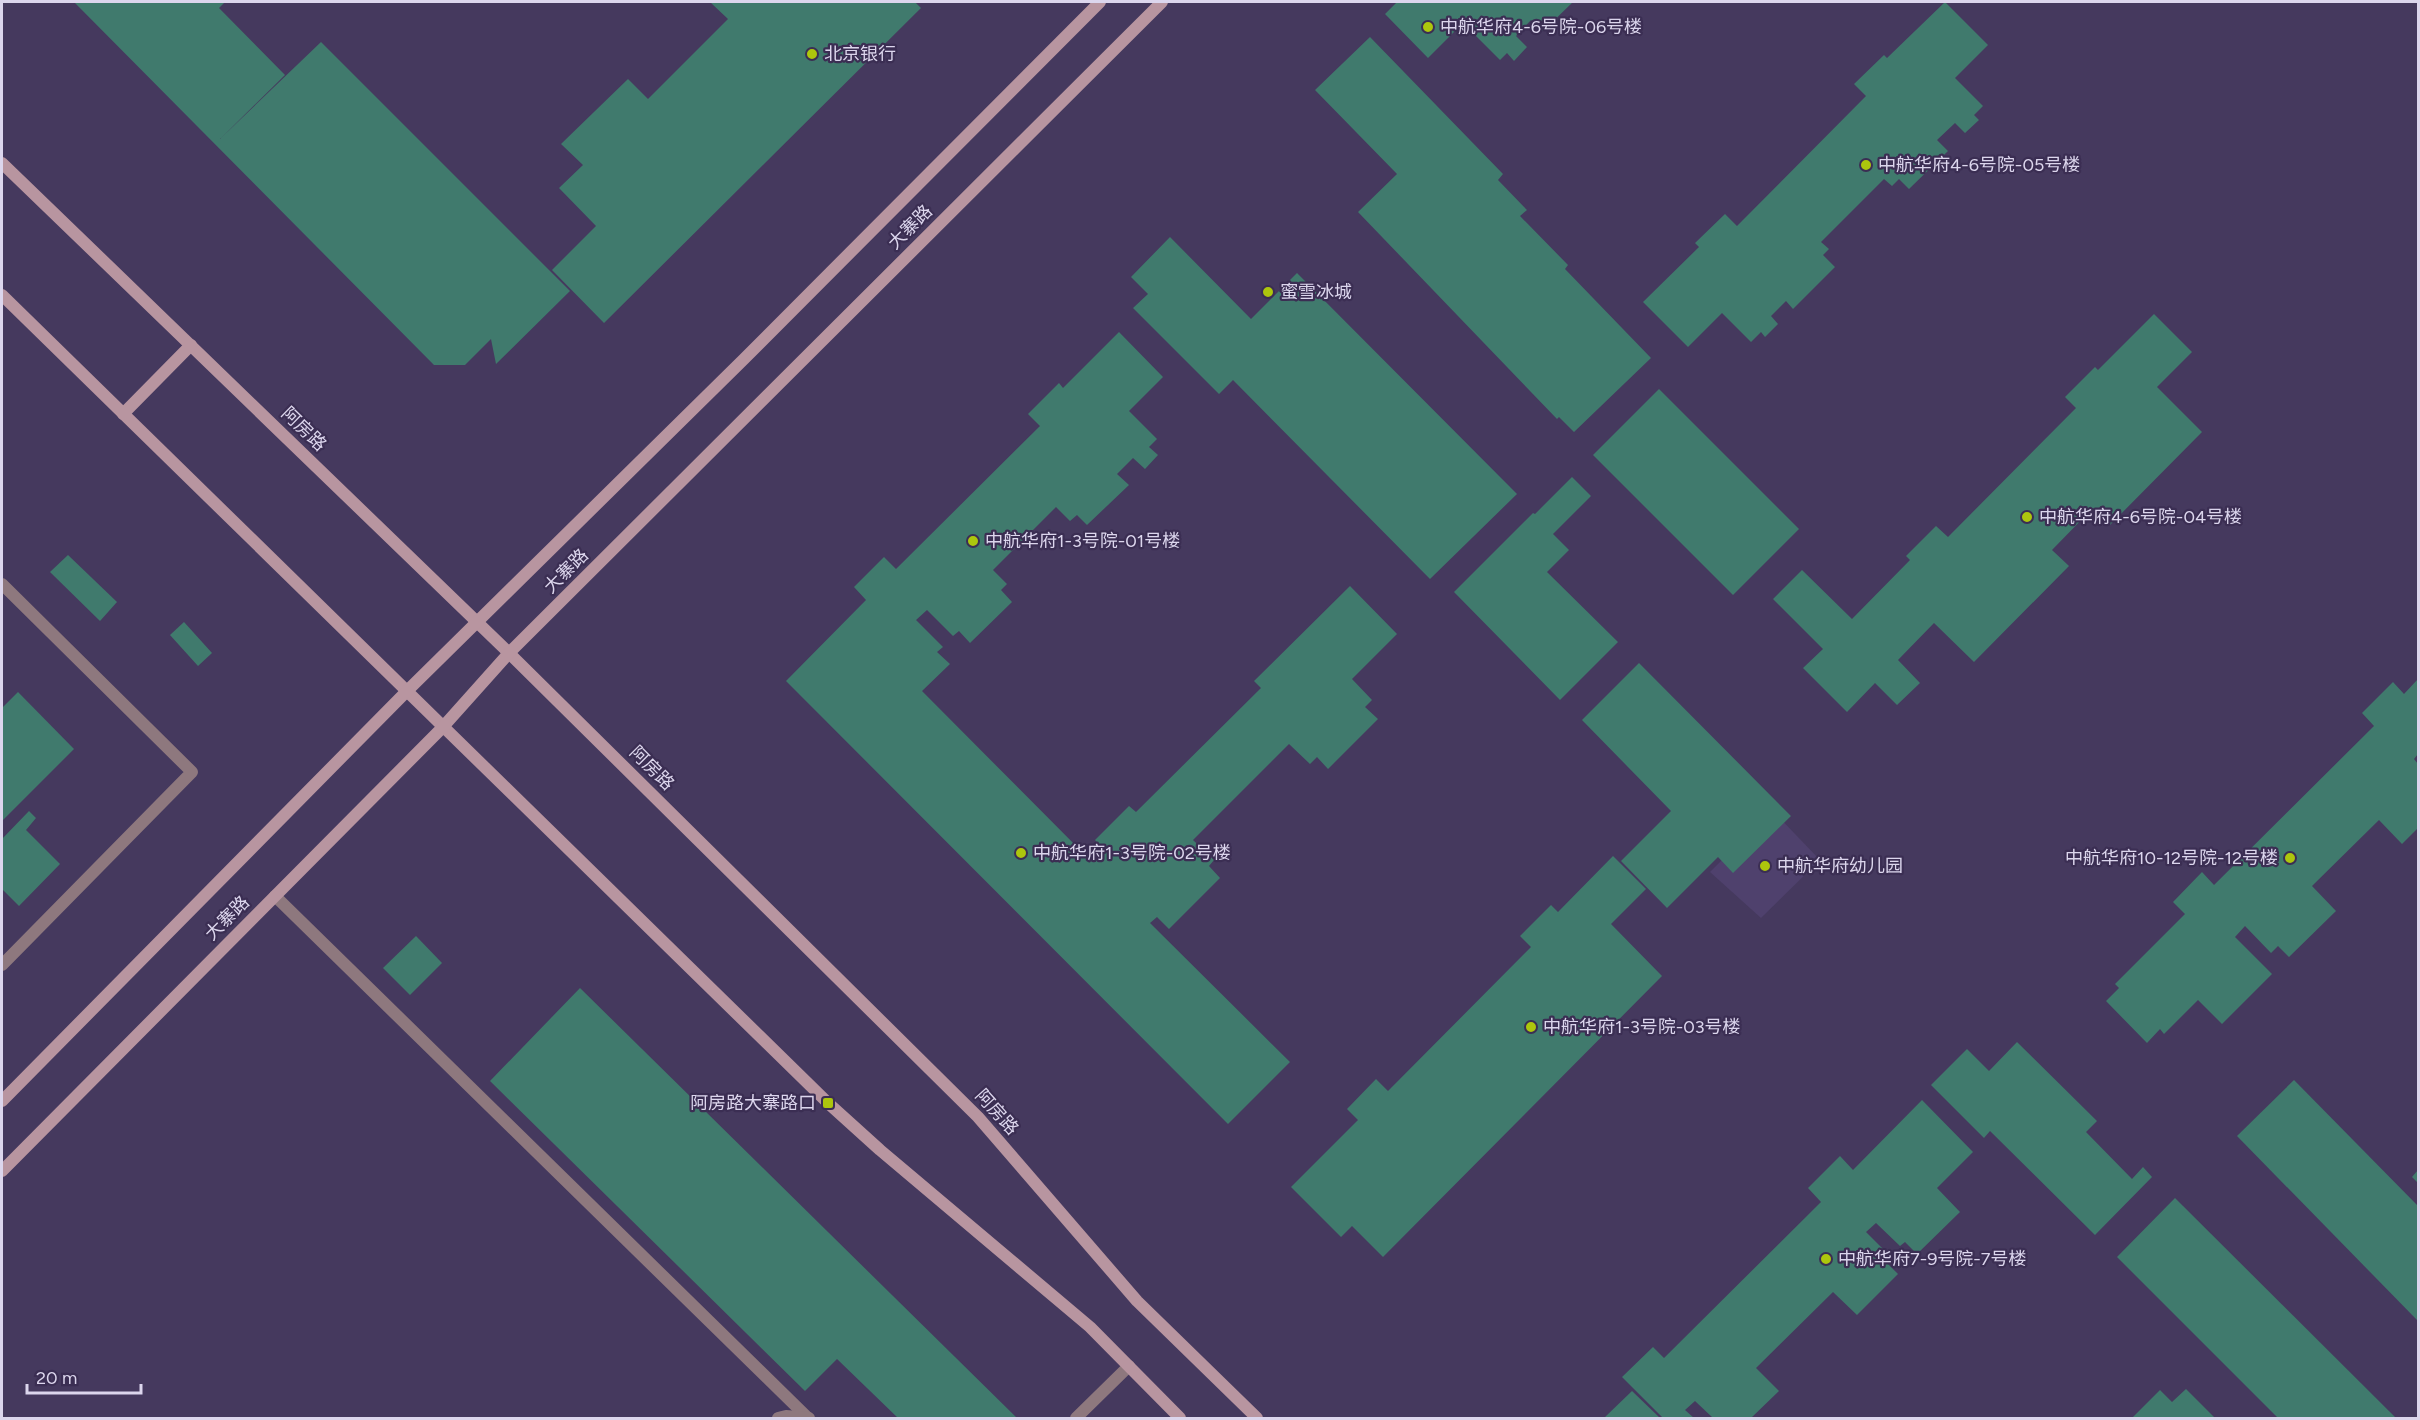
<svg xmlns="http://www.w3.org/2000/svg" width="2420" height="1420" font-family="Figtree,'Noto Sans SC',sans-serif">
	<rect width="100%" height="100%" fill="#45395e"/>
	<polygon fill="#4f416d" points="1772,810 1820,860 1761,918 1710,872"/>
	<g fill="#407a6d">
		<polygon points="74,2 225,2 219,8 285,75 220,139 321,42 570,291 496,364 491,339 465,365 434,365"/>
		<polygon points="710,2 915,2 921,8 604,323 552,270 596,226 559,188 583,165 561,144 628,79 648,99 728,19"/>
		<polygon points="1397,2 1573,2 1543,31 1531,20 1516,36 1527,47 1514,61 1507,53 1500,60 1463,23 1428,58 1385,14"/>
		<polygon points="1945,2 1988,45 1955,78 1983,106 1974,115 1979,120 1965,133 1955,123 1937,140 1948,151 1909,189 1899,179 1892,186 1884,179 1821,242 1829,249 1823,255 1835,267 1793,309 1786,301 1771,316 1778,324 1765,337 1761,332 1751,342 1722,313 1688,347 1643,302 1699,247 1695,243 1725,214 1737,226 1866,96 1854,84 1884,55 1887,58"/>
		<polygon points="1370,37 1503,174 1498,180 1527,210 1520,216 1568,265 1565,269 1651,358 1574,432 1559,417 1557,419 1358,212 1397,174 1315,90"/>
		<polygon points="1170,237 1251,319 1297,273 1517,494 1430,579 1233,380 1219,394 1133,308 1148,294 1131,277"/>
		<polygon points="2154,314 2192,352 2157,387 2202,432 2110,525 2093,508 2052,550 2069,566 1974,662 1934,623 1898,660 1920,683 1897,705 1875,683 1847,712 1803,668 1823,649 1773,599 1802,570 1852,619 1910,560 1906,556 1936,526 1948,537 2076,408 2065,397 2095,367 2098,370"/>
		<polygon points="1119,332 1163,377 1129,411 1157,439 1149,447 1158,455 1145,469 1133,458 1117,474 1129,485 1087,525 1077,515 1070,521 1056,507 993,570 1007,584 1001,590 1012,602 970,643 959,631 953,636 927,610 916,620 943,647 937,652 950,664 922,691 1089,859 1101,847 1095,840 1129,806 1136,812 1261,688 1254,681 1350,586 1397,634 1352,679 1372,700 1365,707 1378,719 1328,769 1317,757 1310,764 1289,744 1193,840 1214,860 1209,866 1220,878 1169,929 1157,917 1150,923 1290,1062 1228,1124 786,681 866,600 854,587 884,557 896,569 1040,426 1028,414 1059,383 1063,388"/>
		<polygon points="1659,389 1799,529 1733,595 1593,455"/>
		<polygon points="1572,477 1591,496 1553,534 1569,550 1547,572 1618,642 1560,700 1454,592 1533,513 1535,514"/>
		<polygon points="68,555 117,602 100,621 50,572"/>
		<polygon points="184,622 212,653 198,666 170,635"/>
		<polygon points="1639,663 1791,816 1733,873 1718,857 1667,908 1621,861 1671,811 1582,720"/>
		<polygon points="2418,679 2418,754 2414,759 2418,764 2418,828 2402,844 2379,820 2312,886 2336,911 2289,957 2278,946 2271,953 2245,926 2235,937 2272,974 2222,1024 2198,1000 2164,1034 2160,1029 2147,1043 2106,1001 2119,988 2115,984 2185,914 2173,902 2202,872 2214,885 2374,726 2362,713 2393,682 2404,694"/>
		<polygon points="18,692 74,749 2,821 2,708"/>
		<polygon points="29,811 36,818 26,830 60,864 19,906 2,889 2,839"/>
		<polygon points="1613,856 1646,889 1611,924 1662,976 1383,1257 1352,1226 1341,1237 1291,1187 1358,1120 1347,1109 1376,1079 1388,1091 1531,947 1520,936 1551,905 1558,912"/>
		<polygon points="416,936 442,963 410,995 383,968"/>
		<polygon points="580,988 1017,1418 898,1418 837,1359 805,1391 490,1081"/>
		<polygon points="2017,1042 2097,1121 2086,1132 2132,1179 2143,1167 2152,1177 2095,1235 1990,1131 1984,1138 1931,1085 1967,1049 1989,1071"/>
		<polygon points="2294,1080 2418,1206 2418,1321 2237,1136"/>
		<polygon points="1922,1100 1973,1152 1937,1188 1960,1212 1917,1254 1905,1242 1900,1246 1876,1223 1866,1232 1890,1256 1885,1261 1898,1274 1857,1315 1833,1292 1756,1368 1779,1391 1751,1418 1713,1418 1695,1401 1685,1410 1694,1418 1663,1418 1622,1377 1653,1347 1664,1358 1821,1202 1808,1188 1840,1156 1853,1170"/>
		<polygon points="2418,1170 2418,1183 2412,1177"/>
		<polygon points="2175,1198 2396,1418 2278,1418 2117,1257"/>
		<polygon points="2186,1389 2215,1418 2132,1418 2160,1390 2172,1402"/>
		<polygon points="1632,1391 1660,1418 1604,1418"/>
	</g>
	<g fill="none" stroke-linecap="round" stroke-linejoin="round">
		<g stroke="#8e787e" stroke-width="12">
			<polyline points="2,584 192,772 2,965"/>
			<polyline points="275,896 807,1417"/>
			<polyline points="778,1418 786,1416 809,1418"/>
			<polyline points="1076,1418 1129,1366"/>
		</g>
		<g stroke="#b895a0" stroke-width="12">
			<polyline points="2,163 509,653 978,1117 1137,1301 1257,1418"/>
			<polyline points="2,295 828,1103 880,1150 1090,1327 1180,1418"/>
			<polyline points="123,414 191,345"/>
			<polyline points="2,1101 406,692 744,359 1100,2"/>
			<polyline points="2,1171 442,728 509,653 1162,2"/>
		</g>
	</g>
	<g fill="#adc60d" stroke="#3b2e53" stroke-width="2">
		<circle cx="1428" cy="27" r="6"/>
		<circle cx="812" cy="54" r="6"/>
		<circle cx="1866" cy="165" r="6"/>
		<circle cx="1268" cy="292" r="6"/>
		<circle cx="2027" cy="517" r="6"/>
		<circle cx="973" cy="541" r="6"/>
		<circle cx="1021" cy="853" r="6"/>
		<circle cx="2290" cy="858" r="6"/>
		<circle cx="1765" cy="866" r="6"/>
		<circle cx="1531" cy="1027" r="6"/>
		<rect x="822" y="1097" width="12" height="12" rx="3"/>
		<circle cx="1826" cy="1259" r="6"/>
	</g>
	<g text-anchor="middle" stroke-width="4.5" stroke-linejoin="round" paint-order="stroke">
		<g font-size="18" fill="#dcd6ed" stroke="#3b2e53" text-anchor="start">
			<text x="1440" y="33">中航华府4-6号院-06号楼</text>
			<text x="824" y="60">北京银行</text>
			<text x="1878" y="171">中航华府4-6号院-05号楼</text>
			<text x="1280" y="298">蜜雪冰城</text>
			<text x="2039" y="523">中航华府4-6号院-04号楼</text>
			<text x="985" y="547">中航华府1-3号院-01号楼</text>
			<text x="1033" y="859">中航华府1-3号院-02号楼</text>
			<text x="2278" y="864" text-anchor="end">中航华府10-12号院-12号楼</text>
			<text x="1777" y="872">中航华府幼儿园</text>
			<text x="1543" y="1033">中航华府1-3号院-03号楼</text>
			<text x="816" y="1109" text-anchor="end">阿房路大寨路口</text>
			<text x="1838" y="1265">中航华府7-9号院-7号楼</text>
		</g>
		<g font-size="18" fill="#dcd6ed" stroke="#3b2e53">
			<text transform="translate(910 227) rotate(-45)" y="6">大寨路</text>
			<text transform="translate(304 429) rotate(44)" y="6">阿房路</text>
			<text transform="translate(566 571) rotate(-45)" y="6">大寨路</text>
			<text transform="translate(652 768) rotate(45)" y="6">阿房路</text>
			<text transform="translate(227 918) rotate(-45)" y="6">大寨路</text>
			<text transform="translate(997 1112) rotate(48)" y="6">阿房路</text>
		</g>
	</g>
	<rect width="2420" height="1420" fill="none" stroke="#dcd6ed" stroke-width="6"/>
	<path d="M27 1384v9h114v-9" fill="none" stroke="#dcd6ed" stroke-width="3"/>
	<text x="36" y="1384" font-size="18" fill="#dcd6ed" stroke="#3b2e53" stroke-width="4.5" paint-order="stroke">20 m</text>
</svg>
